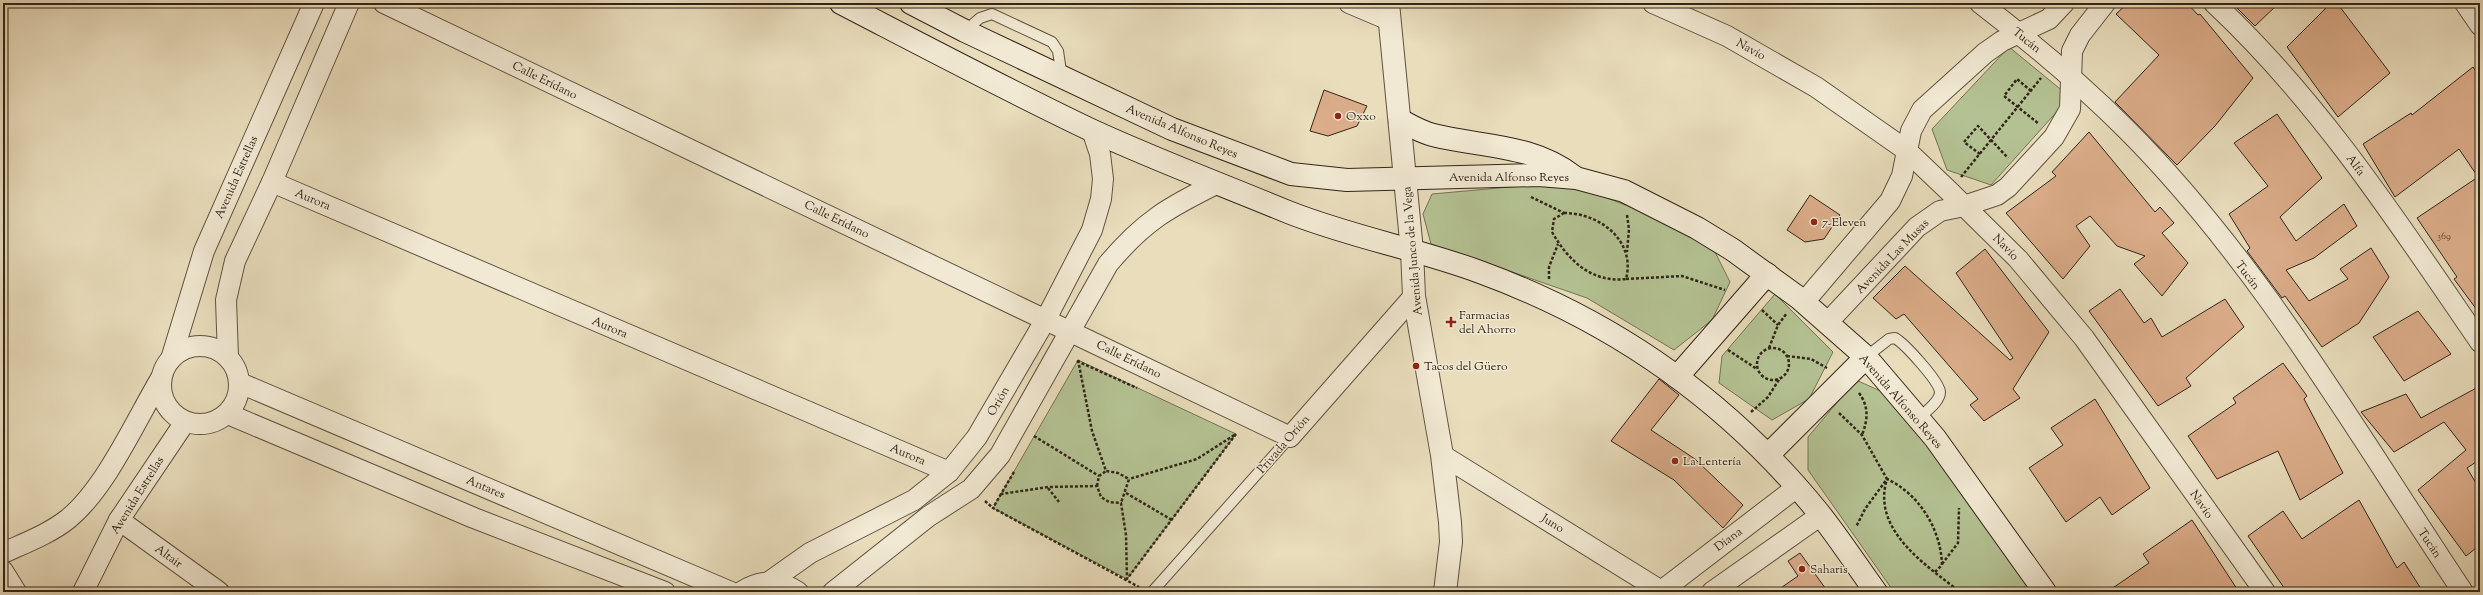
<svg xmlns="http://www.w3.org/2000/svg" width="2483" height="595" font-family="'Sorts Mill Goudy',serif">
	<rect width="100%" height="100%" fill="#e9ddbc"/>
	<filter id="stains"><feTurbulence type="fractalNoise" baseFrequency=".005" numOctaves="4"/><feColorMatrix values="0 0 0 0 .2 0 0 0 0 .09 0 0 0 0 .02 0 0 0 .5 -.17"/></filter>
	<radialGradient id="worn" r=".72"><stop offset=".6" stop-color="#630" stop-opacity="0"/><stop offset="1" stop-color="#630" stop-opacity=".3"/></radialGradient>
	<g fill="#b4c293" stroke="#737456">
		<polygon points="2009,47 2070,97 1991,185 1947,170 1932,129"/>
		<polygon points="1565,182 1707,236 1730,282 1712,320 1674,350 1587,298 1431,244 1423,214 1432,194"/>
		<polygon points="1775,294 1833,352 1809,399 1772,420 1719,383 1722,356"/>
		<polygon points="1078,360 1236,434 1127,579 993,508"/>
		<polygon points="1856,380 1907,403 2038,592 1894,592 1808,470 1808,437"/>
	</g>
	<g fill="#dbad8a" stroke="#322518">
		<polygon points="2128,3 2187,3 2198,15 2200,14 2253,78 2215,126 2177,165 2115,102 2159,55 2116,14"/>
		<polygon points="2232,3 2279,3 2255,26"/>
		<polygon points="2331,3 2337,3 2390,73 2338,117 2287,47"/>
		<polygon points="2473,67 2480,77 2480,314 2454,279 2457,277 2417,218 2478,177 2459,149 2395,197 2363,144 2411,113 2412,115"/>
		<polygon points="1324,90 1367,106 1357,126 1328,136 1310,131"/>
		<polygon points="2277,114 2322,178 2280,217 2296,241 2344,204 2357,226 2314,258 2286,270 2309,301 2348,279 2340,269 2371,248 2389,277 2359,323 2322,347 2285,296 2282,298 2247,251 2250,248 2229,214 2268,186 2234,143"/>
		<polygon points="2089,132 2155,212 2160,207 2174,223 2162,233 2188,263 2162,296 2134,264 2145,256 2117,246 2090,216 2076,226 2090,246 2063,279 2006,213 2056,176 2052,172"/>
		<polygon points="1810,195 1840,215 1824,239 1805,242 1787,230"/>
		<polygon points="1985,249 2049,332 2013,389 2020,398 1984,421 1970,405 1978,399 1904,314 1896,319 1873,298 1905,266 2010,360 2013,358 1956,273"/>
		<polygon points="2120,289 2144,323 2151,318 2162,337 2225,299 2244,327 2186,378 2191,386 2158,406 2089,311"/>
		<polygon points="2418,311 2451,354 2404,381 2373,337"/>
		<polygon points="2283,363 2307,396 2304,399 2343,473 2300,500 2278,451 2217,479 2188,436 2236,403 2233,398"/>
		<polygon points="1659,379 1679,395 1651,430 1695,459 1743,505 1723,528 1674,480 1611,441"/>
		<polygon points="2480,386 2480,468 2476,462 2467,468 2480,490 2480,545 2466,556 2418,490 2466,450 2444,422 2394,452 2361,412 2406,394 2421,418"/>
		<polygon points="2095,399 2150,488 2112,515 2100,497 2066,522 2029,468 2063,445 2051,428"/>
		<polygon points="2359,500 2397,568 2404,562 2423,592 2287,592 2248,536 2283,511 2302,539"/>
		<polygon points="2192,520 2239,592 2107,592 2149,563 2143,554"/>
		<polygon points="1800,553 1828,592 1775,592 1798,576 1788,561"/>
	</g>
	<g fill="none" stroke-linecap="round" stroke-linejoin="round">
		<g stroke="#605341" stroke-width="12">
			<g id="service">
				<polyline points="965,31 980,18 992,14 1052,42 1058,51 1062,78"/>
				<path d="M1866,357l23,-18 6,-1c10,6 44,43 45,54 0,10 -15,20 -21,26"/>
				<polyline points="1152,592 1290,437"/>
			</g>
		</g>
		<g stroke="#605341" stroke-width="22">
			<g id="minor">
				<polyline points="384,3 1290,437 1414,296"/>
				<polyline points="1349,3 1389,20"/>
				<polyline points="1653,3 1727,36 1816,87 1906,150 1949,191 2018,259 2084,338 2265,592"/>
				<path d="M1980,3c51,39 100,80 146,126 134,134 232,306 337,463"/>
				<path d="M2214,3c106,99 185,221 266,339"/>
				<polyline points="2465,3 2480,25"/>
				<polyline points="272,182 949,472"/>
				<polyline points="1804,302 1890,201 1902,176 1911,131 1922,110 1985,53 2002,41 2049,19 2064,3"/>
				<polyline points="1828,322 1917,227 1940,211 1964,206 1997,195 2008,187 2054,137 2070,109 2072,51 2080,35 2105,3"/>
				<circle cx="200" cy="385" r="39"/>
				<polyline points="172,356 204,251 314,3"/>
				<polyline points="228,357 226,300 235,261 272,182 349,3"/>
				<polyline points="240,383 731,592"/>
				<polyline points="228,414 474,518 665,592"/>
				<polyline points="1442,455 1663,592"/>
				<polyline points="119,520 219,592"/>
				<path d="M3,553c22,-10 46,-19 65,-34 38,-31 68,-99 93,-141"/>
				<polyline points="3,571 16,592"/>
				<polyline points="769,582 810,553 914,500 949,472 977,437 1046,319 1092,230 1101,199 1103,179 1100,154 1092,130"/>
				<polyline points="83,592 119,520 185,422"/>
				<path d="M741,592c19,-12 38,-13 57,0"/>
				<path d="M833,592l96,-76 42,-27 29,-34 108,-191c36,-43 61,-57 110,-81"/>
				<polyline points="1660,592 1797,487"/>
				<polyline points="1712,592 1821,515"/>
			</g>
		</g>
		<g stroke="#605341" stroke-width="24">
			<polyline id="tertiary" points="1388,3 1412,251 1414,296 1442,455 1450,522 1451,542 1445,592"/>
		</g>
		<g stroke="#322518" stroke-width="24">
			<g id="secondary">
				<path d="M841,3c83,43 166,87 250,127 65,30 132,55 197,82 63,25 130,37 192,60 134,49 249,130 339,241 20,25 38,53 57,79"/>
				<polyline points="911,3 965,31 1172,129 1291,174 1347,180 1539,175 1576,178 1624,191 1697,228 1733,250 1799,298 1866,357 1935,438 2045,592"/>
				<path d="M1400,120c11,6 21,12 33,15 48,12 99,9 140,41"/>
				<polyline points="1677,377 1767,274"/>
				<polyline points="1768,455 1866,357"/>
			</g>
		</g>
		<g stroke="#322518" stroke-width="2.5" stroke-dasharray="3 2" stroke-linecap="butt">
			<polyline points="2031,91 2017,79 2004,96 2039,124"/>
			<polyline points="1980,154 1964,142 1978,126 2008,158"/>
			<polyline points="1961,177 2041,78"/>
			<polyline points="1531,197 1564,213"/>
			<path d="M1564,213c36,0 72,28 62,66 -35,4 -58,-19 -74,-47l2,-13z"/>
			<polyline points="1627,215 1629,229 1627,252"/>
			<polyline points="1549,279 1549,267 1558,244"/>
			<polyline points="1626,279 1682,276 1725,290"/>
			<polyline points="1762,310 1778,325"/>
			<polyline points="1769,348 1778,325 1787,313"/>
			<circle cx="1773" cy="364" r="16"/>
			<polyline points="1728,350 1757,369"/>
			<polyline points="1787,356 1811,359 1827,368"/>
			<polyline points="1078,360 1092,431 1106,471 1118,473 1129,479 1121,503"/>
			<polyline points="1077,361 1137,388"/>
			<path d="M1859,393c10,14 9,26 3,42"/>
			<polyline points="1751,412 1768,397 1780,378"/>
			<polyline points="1839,413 1862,435 1887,479 1865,509 1856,527"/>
			<polyline points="1034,436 1099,476"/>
			<polyline points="1014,472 1001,494 1048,487 1097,486 1101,497 1109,502 1121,503 1126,535 1127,579 1236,434 1197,459 1129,479"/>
			<polyline points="1097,486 1099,476 1106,471"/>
			<polyline points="1048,488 1059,502"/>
			<polyline points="1126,493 1172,520"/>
			<polyline points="1001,494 993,508 1139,587"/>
			<polyline points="985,501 993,508"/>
			<polyline points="1942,564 1958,543 1959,508"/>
			<path d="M1935,572l7,-7c-1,-36 -23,-71 -55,-86 -16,51 39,86 73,113"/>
		</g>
		<use href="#service" stroke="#f1e9d3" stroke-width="10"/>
		<use href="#minor" stroke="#f1e9d3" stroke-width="20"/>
		<use href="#tertiary" stroke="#f1e9d3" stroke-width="22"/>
		<use href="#secondary" stroke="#f1e9d3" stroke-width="22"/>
	</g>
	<g fill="#8f2418" stroke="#f1e9d3" stroke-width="1.5">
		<circle cx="1338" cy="116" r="4"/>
		<circle cx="1814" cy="222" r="4"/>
		<path d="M1449 316h4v4h4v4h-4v4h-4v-4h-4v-4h4z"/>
		<circle cx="1416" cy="366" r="4"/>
		<circle cx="1675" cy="461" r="4"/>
		<circle cx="1802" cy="569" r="4"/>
	</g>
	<g text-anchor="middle" stroke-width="3" stroke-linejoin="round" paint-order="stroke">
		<g font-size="10" fill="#5c4734">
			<text x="2444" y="239">369</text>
		</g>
		<g font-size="12" fill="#322518" stroke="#f1e9d3">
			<text transform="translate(2027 40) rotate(39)" y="4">Tucán</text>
			<text transform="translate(1751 49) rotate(29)" y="4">Navío</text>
			<text transform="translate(545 80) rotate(26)" y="4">Calle Erídano</text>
			<text transform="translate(1182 131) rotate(23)" y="4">Avenida Alfonso Reyes</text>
			<text transform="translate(2356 165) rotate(53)" y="4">Alfa</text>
			<text transform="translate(236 177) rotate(-66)" y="4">Avenida Estrellas</text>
			<text x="1509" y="181">Avenida Alfonso Reyes</text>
			<text transform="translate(313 199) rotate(23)" y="4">Aurora</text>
			<text transform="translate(837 219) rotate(26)" y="4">Calle Erídano</text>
			<text transform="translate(2006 247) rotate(45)" y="4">Navío</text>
			<text transform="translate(1412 251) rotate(-95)" y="4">Avenida Junco de la Vega</text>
			<text transform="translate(1892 256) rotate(-46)" y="4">Avenida Las Musas</text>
			<text transform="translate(2248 275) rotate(53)" y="4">Tucán</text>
			<text transform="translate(610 327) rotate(23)" y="4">Aurora</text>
			<text transform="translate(1129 359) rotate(26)" y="4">Calle Erídano</text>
			<text transform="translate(998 401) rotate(-60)" y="4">Orión</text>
			<text transform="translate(1901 401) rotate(49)" y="4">Avenida Alfonso Reyes</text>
			<text transform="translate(1283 444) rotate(-49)" y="4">Privada Orión</text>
			<text transform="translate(908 454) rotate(23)" y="4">Aurora</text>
			<text transform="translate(486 487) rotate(23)" y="4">Antares</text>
			<text transform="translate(137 495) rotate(-58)" y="4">Avenida Estrellas</text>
			<text transform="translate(2202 504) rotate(55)" y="4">Navío</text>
			<text transform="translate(1553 523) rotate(32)" y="4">Juno</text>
			<text transform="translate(1728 539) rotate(-37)" y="4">Diana</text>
			<text transform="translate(2430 543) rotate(56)" y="4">Tucán</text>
			<text transform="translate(169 556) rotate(36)" y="4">Altair</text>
		</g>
		<g font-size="12" fill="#322518" stroke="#f1e9d3" text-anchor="start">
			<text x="1346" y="120">Oxxo</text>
			<text x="1822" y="226">7-Eleven</text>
			<text x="1459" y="319">Farmacias<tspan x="1459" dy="14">del Ahorro</tspan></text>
			<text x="1424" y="370">Tacos del Güero</text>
			<text x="1683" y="465">La Lentería</text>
			<text x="1810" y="573">Saharis</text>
		</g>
	</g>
	<rect width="2483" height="595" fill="none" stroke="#e9ddbc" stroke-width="16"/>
	<rect x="4" y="4" width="2475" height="587" fill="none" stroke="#322518" stroke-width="2"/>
	<rect x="8" y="8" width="2467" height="579" fill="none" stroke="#322518"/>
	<rect width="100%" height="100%" filter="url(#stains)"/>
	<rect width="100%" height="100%" fill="url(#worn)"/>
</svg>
